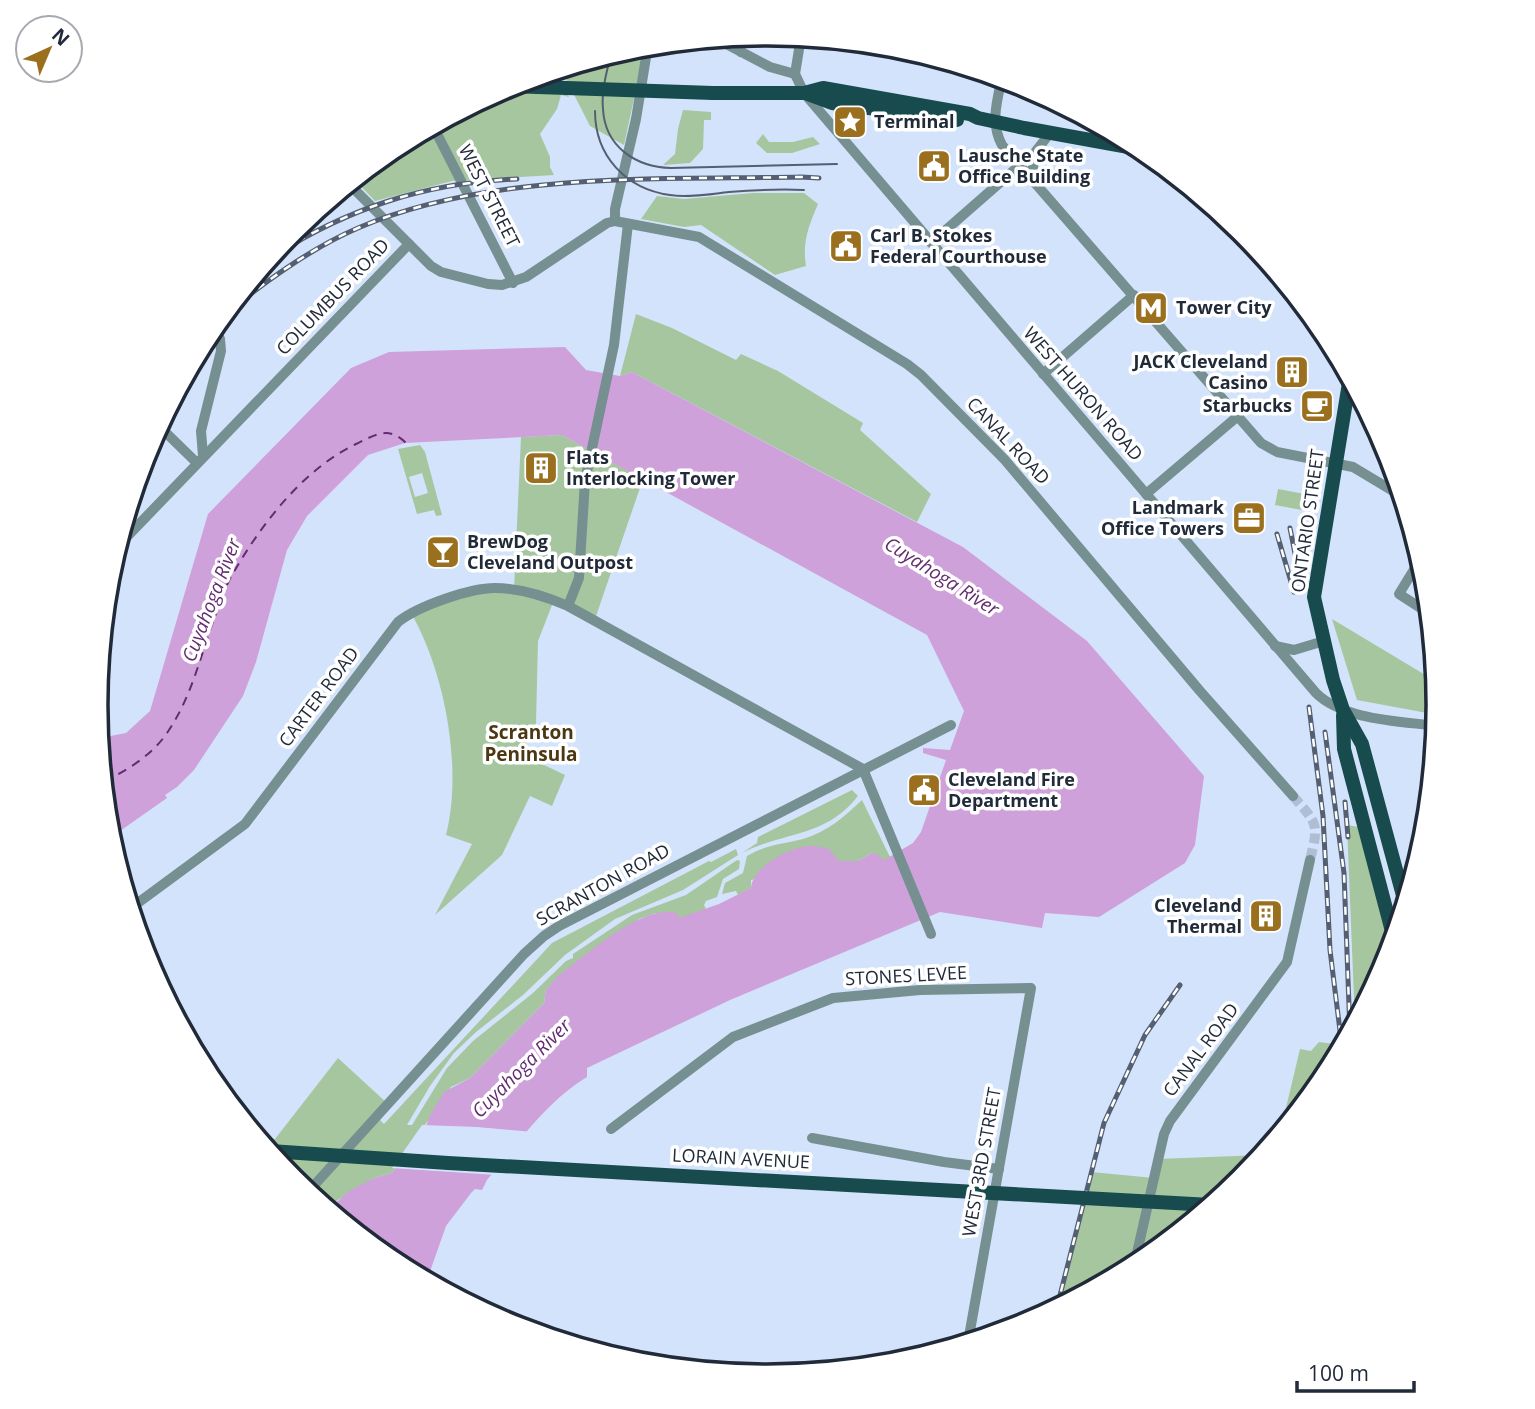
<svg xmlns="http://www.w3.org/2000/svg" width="1535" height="1409" font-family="'Open Sans',sans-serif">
	<rect width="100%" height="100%" fill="#d3e3fb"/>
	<g fill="#a6c69f" fill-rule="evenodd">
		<polygon points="637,46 643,46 640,71 624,145 590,126 561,69"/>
		<polygon points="557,70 569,97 561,95 557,109 540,134 550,157 550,167 554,175 452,181 375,201 354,179 395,146 511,84"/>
		<polygon points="683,110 711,112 711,120 704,120 703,149 690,163 663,165 675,154 678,129"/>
		<polygon points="763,134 769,142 793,142 813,137 820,144 792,153 767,153 756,143"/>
		<path d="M753,193h51l14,11c-9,21 -16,38 -12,62l-31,9 -74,-50 -17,2 -43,-8 16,-23 27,3z"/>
		<polygon points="636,314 672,328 736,360 741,354 778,371 863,423 860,430 931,494 917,522 632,372 620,376"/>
		<path d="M562,435l81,44 -49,143 -40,-22 -16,41 -2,82 -15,31 44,21 -13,31 -22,-10 -28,59 -67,60 37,-71 -26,-9c17,-67 -1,-163 -35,-222l46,-17 57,-6 7,-153z"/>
		<path d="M420,445l5,7 17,63 -6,1 -2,-6 -17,4 -19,-65zM422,473l6,20 -13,4 -6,-20z"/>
		<polygon points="1278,489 1310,495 1307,511 1275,505"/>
		<polygon points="1332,619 1437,682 1438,715 1357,700"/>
		<path d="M852,790l6,6c-33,42 -73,35 -116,57l15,-10 1,-6z"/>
		<path d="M862,800l28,57 -7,4 -11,-8 -14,8h-19l-88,19v8l-13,7 -2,-4 -14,3 3,-11 18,-10 4,-17c18,-11 36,-12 56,-17 24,-7 41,-22 59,-39z"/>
		<polygon points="1347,825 1365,828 1394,939 1387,962 1355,1023"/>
		<polygon points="736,849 738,855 683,890 615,919 565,955 523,995 476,1032 454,1053 430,1086 407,1125 412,1125 447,1068 473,1041 533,993 566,961 573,958 573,954 632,915 686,895 737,860 740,861 739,869 723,879 717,897 706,901 704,905 706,909 679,919 656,913 639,919 556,979 546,990 544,1003 470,1078 451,1087 392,1173 374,1178 333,1203 329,1209 293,1179 258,1137 275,1139 338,1058 388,1104 377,1117 384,1124 552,943 709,861 711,862"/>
		<polygon points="1319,1042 1343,1045 1325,1078 1280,1133 1300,1049 1311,1051"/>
		<polygon points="1262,1155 1242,1179 1140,1263 1057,1307 1091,1172 1154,1178 1158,1159"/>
	</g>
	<path fill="#cfa1da" d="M565,347l21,23 34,6 12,-4 331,175 124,94 117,135 -9,69 -10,18 -86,54 -54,-4 -3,15 -102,-16 -210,88 -143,68v9c-39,23 -70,67 -100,103l-5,10 -7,-1 -4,4 -25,33 -19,54 -33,-18 -65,-53 20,-18 25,-13 18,-5 34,-46 3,-10 15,-25 26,-14 74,-75 2,-13 10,-12c25,-19 90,-78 122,-64l1,4 40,-14 32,-16c1,-21 41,-43 61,-42 6,0 12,2 17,3l10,12h19l14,-8 5,1 7,6 29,-17 8,-11 25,-72 -23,-7v-5l27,2 14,-39 -37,-76 -365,-200 -157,8 -37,12 -61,61 -20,34 -31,112 -13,34 -49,74 -17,17 -12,8 2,3 -57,40 -10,-100 26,-5 24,-22 58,-197 143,-146 38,-16z"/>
	<polygon fill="#d3e3fb" points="422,1125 477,1127 533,1132 496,1175 392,1168"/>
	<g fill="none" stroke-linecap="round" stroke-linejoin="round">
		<path stroke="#632c70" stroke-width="2" stroke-dasharray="9 7" stroke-linecap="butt" d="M104,781c23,-10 49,-27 63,-48 22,-32 31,-67 43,-103 7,-18 13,-39 22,-55 29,-50 70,-105 124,-131 21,-10 33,-19 52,1"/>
		<path stroke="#afbed4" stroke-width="10" stroke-dasharray="10 5" stroke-linecap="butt" d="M1293,796c25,29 26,27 17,64"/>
		<g stroke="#768f90" stroke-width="10">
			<polyline points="738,36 741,52"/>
			<path d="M801,37l-6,37 9,19 512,600c27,27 84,28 121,33"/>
			<polyline points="715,38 770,67 795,74"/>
			<path d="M1002,78c-5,23 -12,45 0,67l259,298 16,9 76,15 50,30"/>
			<polyline points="433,126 513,283"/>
			<polyline points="1031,177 1036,151 1050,133"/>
			<polyline points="349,184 431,266 441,272 488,284 502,285 526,277 607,223 615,221"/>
			<polyline points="615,221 699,237 907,364 921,375 1005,460 1200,691 1293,796"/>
			<polyline points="615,221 615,209 636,119 648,45"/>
			<polyline points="931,243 1020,165"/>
			<polyline points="1043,374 1134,295"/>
			<polyline points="159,426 197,463"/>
			<polyline points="203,456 201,431 221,351 220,339 213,327"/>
			<polyline points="1146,494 1238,416"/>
			<polyline points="118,546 409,244"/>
			<polyline points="1421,558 1399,594 1430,614"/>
			<polyline points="568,606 579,578 585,481 614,345 628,224"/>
			<polyline points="1275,646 1294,650 1324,641"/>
			<polyline points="863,769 931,934"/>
			<path d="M131,908l114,-84 153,-202c20,-16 72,-34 97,-34 25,0 50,8 73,18l295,163"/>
			<polyline points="611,1129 733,1037 833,998 920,990 1031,988 968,1342"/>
			<polyline points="812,1138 944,1162 999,1169"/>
			<polyline points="308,1192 524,954 544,936 559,926 951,725"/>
			<polyline points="1134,1266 1164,1134 1170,1121 1287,962 1310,860"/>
		</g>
		<g stroke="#174b4d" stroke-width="14">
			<polyline points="713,93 804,93 823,88 970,114 978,118 1024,128 1145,150"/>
			<polyline points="805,93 832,103 957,120"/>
			<polyline points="1350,377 1314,597 1333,680 1343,710 1362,744 1405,903"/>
			<polyline points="1343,715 1344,749 1394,939"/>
		</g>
		<g stroke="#545f71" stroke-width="2">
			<path d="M611,54c-4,17 -10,37 -8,55 2,38 33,58 68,59l166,-4"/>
			<path d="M595,111c0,45 31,78 75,84 19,3 40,-1 59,-3 25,-2 50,-3 75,-2"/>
		</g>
		<g stroke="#545f71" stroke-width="5">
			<g id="rail">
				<path d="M270,258c78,-50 154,-75 247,-79"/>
				<polyline points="259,271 282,256"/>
				<path d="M220,318c42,-34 89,-69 138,-90 134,-57 300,-48 443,-51l18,1"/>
				<polyline points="1290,528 1299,574"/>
				<polyline points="1277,534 1294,592"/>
				<polyline points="1309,707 1323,816 1330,950 1342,1047"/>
				<polyline points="1325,732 1344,873 1350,1032"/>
				<polyline points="1345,802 1348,837"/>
				<polyline points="1057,1307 1104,1123 1145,1035 1180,985"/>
			</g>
		</g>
		<use href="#rail" stroke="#fff" stroke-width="2.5" stroke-dasharray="8" stroke-linecap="butt"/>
		<g stroke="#174b4d" stroke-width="14">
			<polyline points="508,86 713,93"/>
			<polyline points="270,1151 448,1163 1211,1205"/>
		</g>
	</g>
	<defs>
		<g id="sight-square" transform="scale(1.75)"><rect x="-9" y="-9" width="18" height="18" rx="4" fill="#9a701e" stroke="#fff"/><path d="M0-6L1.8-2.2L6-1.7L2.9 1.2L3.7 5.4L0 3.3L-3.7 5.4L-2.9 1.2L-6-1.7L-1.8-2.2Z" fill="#fff"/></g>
		<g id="civic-square" transform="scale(1.75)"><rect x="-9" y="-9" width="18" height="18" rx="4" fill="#9a701e" stroke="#fff"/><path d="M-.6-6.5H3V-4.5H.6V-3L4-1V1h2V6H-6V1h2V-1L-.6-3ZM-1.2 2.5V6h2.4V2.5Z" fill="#fff"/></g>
		<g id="metro-square" transform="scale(1.75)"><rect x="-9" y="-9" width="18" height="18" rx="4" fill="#9a701e" stroke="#fff"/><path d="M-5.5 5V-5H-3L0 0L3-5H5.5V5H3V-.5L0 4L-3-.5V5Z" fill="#fff"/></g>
		<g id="building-square" transform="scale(1.75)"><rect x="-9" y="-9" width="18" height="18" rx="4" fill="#9a701e" stroke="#fff"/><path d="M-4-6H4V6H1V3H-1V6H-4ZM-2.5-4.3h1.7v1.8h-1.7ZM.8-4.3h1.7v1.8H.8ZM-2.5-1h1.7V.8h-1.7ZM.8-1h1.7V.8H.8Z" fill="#fff"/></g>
		<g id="cafe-square" transform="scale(1.75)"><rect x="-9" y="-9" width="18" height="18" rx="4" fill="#9a701e" stroke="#fff"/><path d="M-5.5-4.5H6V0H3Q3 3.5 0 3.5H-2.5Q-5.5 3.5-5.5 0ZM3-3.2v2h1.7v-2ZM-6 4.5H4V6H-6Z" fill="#fff"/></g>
		<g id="office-square" transform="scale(1.75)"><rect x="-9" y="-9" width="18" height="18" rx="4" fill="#9a701e" stroke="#fff"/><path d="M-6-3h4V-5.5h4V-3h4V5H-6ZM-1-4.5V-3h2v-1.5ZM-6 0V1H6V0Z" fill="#fff"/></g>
		<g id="bar-square" transform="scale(1.75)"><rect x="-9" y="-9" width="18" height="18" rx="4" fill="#9a701e" stroke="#fff"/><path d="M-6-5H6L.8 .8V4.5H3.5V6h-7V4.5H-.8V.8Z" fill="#fff"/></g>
	</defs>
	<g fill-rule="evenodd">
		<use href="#sight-square" x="850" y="122"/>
		<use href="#civic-square" x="934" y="166"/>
		<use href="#civic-square" x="846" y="246"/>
		<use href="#metro-square" x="1151" y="308"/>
		<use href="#building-square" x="1292" y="372"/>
		<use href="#cafe-square" x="1317" y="406"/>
		<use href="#building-square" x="541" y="468"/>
		<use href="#office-square" x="1249" y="518"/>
		<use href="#bar-square" x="443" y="552"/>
		<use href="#civic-square" x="924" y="790"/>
		<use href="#building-square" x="1266" y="916"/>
	</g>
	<g text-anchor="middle" stroke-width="7" stroke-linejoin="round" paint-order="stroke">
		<g font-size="18" font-weight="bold" fill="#202a39" stroke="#fff" text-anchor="start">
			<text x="874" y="128">Terminal</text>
			<text x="958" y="162">Lausche State<tspan x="958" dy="21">Office Building</tspan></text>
			<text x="870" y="242">Carl B. Stokes<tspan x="870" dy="21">Federal Courthouse</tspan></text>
			<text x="1176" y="314">Tower City</text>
			<text x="1268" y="368" text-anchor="end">JACK Cleveland<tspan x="1268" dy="21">Casino</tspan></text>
			<text x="1292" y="412" text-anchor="end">Starbucks</text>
			<text x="566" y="464">Flats<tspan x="566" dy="21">Interlocking Tower</tspan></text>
			<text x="1224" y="514" text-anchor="end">Landmark<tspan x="1224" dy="21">Office Towers</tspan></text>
			<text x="467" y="548">BrewDog<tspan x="467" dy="21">Cleveland Outpost</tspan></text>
			<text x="948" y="786">Cleveland Fire<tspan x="948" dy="21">Department</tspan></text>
			<text x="1242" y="912" text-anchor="end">Cleveland<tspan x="1242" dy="21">Thermal</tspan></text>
		</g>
		<g font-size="18" fill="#202a39" stroke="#fff">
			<text transform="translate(489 196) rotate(63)" y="6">WEST STREET</text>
			<text transform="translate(333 297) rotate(-46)" y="6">COLUMBUS ROAD</text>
			<text transform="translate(1083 394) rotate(49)" y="6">WEST HURON ROAD</text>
			<text transform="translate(1008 441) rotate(47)" y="6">CANAL ROAD</text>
			<text transform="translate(1308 521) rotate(-82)" y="6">ONTARIO STREET</text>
			<text transform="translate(319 697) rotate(-53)" y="6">CARTER ROAD</text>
			<text transform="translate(603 885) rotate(-29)" y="6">SCRANTON ROAD</text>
			<text transform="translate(906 976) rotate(-3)" y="6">STONES LEVEE</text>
			<text transform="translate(1201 1050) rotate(-53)" y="6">CANAL ROAD</text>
			<text transform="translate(741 1159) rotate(3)" y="6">LORAIN AVENUE</text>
			<text transform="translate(982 1162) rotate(-80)" y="6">WEST 3RD STREET</text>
		</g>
		<g font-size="19" font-style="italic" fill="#632c70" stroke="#fff">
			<text transform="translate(942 576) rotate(32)" y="7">Cuyahoga River</text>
			<text transform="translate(211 600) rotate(-69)" y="7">Cuyahoga River</text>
			<text transform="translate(521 1068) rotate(-45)" y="7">Cuyahoga River</text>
		</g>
		<g font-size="19" font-weight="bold" fill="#4c3712" stroke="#fff">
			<text x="531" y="739">Scranton<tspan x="531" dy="22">Peninsula</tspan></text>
		</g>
	</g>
	<path d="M0 0H1535V1409H0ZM108 705a659 659 0 1 1 1318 0a659 659 0 1 1-1318 0Z" fill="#fff" fill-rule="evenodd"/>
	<path fill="none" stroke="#202a39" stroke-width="3.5" d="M108 705a659 659 0 1 1 1318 0a659 659 0 1 1-1318 0Z"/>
	<g transform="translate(49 49) rotate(44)"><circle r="33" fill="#ffffff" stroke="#a6aab0" stroke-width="2"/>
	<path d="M0-5L12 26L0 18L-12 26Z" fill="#9a701e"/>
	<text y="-10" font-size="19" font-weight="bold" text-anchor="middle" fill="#202a39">N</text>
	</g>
	<path d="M1297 1381v10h117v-10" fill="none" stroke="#202a39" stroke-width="3.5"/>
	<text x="1308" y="1381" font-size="21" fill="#202a39" stroke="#ffffff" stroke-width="5" paint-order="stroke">100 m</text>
</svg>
